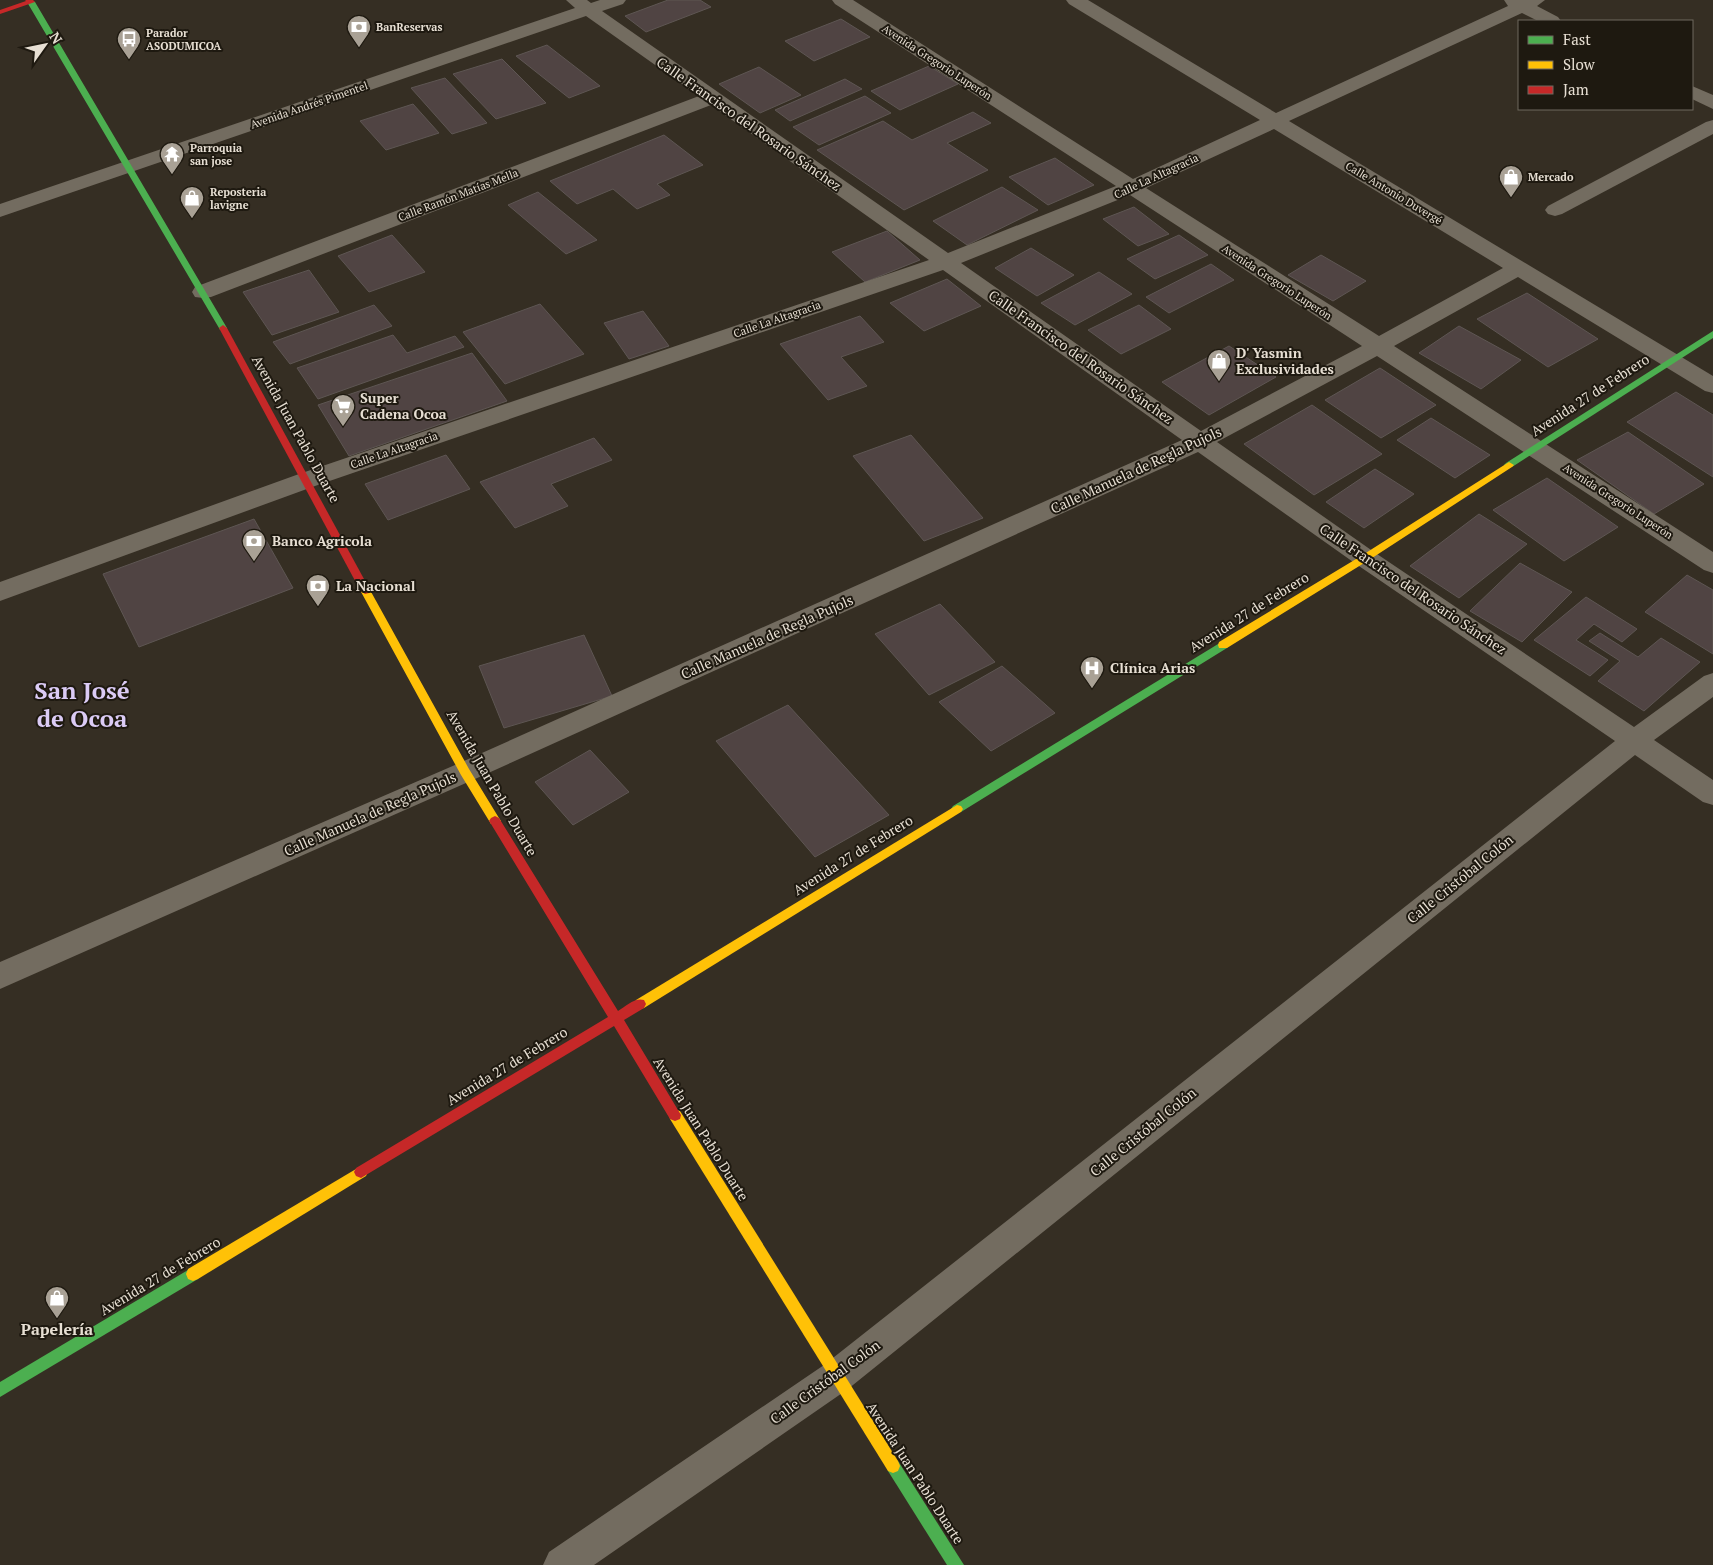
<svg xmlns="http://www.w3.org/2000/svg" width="1713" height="1565" font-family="'PT Serif',serif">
	<rect width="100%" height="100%" fill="#352e23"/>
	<g fill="#504443" stroke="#5e5653">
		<polygon points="668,0 700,0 711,7 646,32 625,16"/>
		<polygon points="841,19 870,37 814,61 785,41"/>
		<polygon points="547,45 600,86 569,98 516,56"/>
		<polygon points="502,59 546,103 496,119 453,74"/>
		<polygon points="929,66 958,84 900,110 871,91"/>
		<polygon points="759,67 801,95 760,113 719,84"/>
		<polygon points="445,78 487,123 452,134 411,88"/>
		<polygon points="845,79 862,89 790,121 775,110"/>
		<polygon points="865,96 891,113 819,145 793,127"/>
		<polygon points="413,104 439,133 386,150 360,121"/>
		<polygon points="973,112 991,123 947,143 988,170 904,210 817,150 883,121 912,140"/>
		<polygon points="664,135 703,165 657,184 670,195 637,209 613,189 577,204 550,181"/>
		<polygon points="1055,158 1094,185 1048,205 1009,177"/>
		<polygon points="1002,187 1038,210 967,245 933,221"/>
		<polygon points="538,192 597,240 566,254 508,205"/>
		<polygon points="1134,207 1169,234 1138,246 1103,219"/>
		<polygon points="887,231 920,260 865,282 832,252"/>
		<polygon points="392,235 425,272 369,292 338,256"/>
		<polygon points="1179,235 1208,255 1155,279 1127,259"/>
		<polygon points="1031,248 1074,275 1037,296 995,268"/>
		<polygon points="1321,255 1366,281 1333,301 1288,275"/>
		<polygon points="1211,264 1234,280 1169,313 1146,297"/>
		<polygon points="309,270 339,312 272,335 243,292"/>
		<polygon points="1099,272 1132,294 1075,325 1041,303"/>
		<polygon points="947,279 981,306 924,331 890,303"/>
		<polygon points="1527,293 1598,339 1548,367 1477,319"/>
		<polygon points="540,304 584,354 505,384 463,332"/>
		<polygon points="374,305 392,326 290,364 273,342"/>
		<polygon points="1139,305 1171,329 1121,354 1088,330"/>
		<polygon points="643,311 669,346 629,359 604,323"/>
		<polygon points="860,316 884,342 841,357 867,386 828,400 780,344"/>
		<polygon points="1459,326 1521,360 1481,389 1419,353"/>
		<polygon points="393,335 407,353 455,336 464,347 318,399 297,368"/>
		<polygon points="1229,346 1276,377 1209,415 1162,382"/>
		<polygon points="472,353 507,401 349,456 318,405"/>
		<polygon points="1380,368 1436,405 1381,438 1325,400"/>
		<polygon points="1676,392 1713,415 1713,477 1627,422"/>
		<polygon points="1312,405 1382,454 1314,495 1244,444"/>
		<polygon points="1431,418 1490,455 1455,478 1397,440"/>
		<polygon points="1628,432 1704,484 1654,514 1577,460"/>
		<polygon points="911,435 983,518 924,541 853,456"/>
		<polygon points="594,438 612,460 551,484 568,506 515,528 480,482"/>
		<polygon points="446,455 470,489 388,520 365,484"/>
		<polygon points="1375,469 1414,494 1364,528 1326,502"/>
		<polygon points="1547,478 1618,527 1564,561 1493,510"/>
		<polygon points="1479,514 1527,544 1459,598 1410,566"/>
		<polygon points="254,519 293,588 139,647 103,574"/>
		<polygon points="1520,563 1572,592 1522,642 1470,611"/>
		<polygon points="1687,575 1713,590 1713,654 1645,612"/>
		<polygon points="1586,597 1637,629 1622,642 1594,624 1576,640 1608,660 1590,676 1534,640"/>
		<polygon points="940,604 995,662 929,695 875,634"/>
		<polygon points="1600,633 1638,657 1661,638 1700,662 1644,711 1598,681 1620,661 1589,641"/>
		<polygon points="584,635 612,696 504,728 479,666"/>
		<polygon points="1002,666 1055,713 991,751 939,702"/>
		<polygon points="788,705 889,815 815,857 716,741"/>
		<polygon points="590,750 629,792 573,825 535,782"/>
	</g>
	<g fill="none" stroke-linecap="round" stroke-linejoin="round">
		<g fill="#736c60" fill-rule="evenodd">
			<path d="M566,0h21l4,3 9,-3h26l-3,4 -21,7 346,242 168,-67 -281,-182 -3,-4h21l280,179 127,-59 -191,-116 -3,-4h22l188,113 232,-107 -4,-6h41l-8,6 21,11 3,4h-23l-16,-8 -233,108 424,255v17l-8,-2 -187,-114 -124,69 319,206v21l-9,-3 -327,-214 -160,86 157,110 260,175 70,-51 9,-3v24l-59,43 59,40v25l-10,-3 -68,-47 -787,634 -254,176h-51l6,-13 275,-187 791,-624 -259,-177 -158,-112 -723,327 -475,210v-27l455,-197 727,-325 -239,-170 -628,216 -315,115v-19l299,-108 630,-214 -218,-155 -500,192 -8,1 -8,-1 -3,-5 3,-5 504,-191 -113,-80 -586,201v-13l575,-196zM1274,129l229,139 -124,68 -233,-148zM1130,195l232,151 -161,85 -240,-168z"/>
			<polygon points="1692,86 1713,95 1713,109 1692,99"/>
			<polygon points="1713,120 1713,134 1562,214 1555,216 1548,214 1545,210 1548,206 1706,122"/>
		</g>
		<g fill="#4caf50" fill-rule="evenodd">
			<polygon points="28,0 35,2 227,328 226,330 220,330 219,328 27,2"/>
			<polygon points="1713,331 1713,338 1512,467 1506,467 1504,465 1506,463"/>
			<polygon points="1223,641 1228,645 1227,648 961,812 953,812 951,809 953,806"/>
			<polygon points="193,1267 198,1269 200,1274 198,1279 0,1397 0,1382"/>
			<polygon points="893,1459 898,1461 964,1565 947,1565 888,1471 886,1466 888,1461"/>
		</g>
		<g fill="#ffc107" fill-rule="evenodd">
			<polygon points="1509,462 1514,465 1512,467 1369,560 1227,648 1219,648 1218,645 1219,642 1361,556"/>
			<polygon points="365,586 370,590 469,769 499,818 501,821 499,824 491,824 461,775 360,590"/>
			<polygon points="957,805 961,806 963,809 961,812 644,1008 640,1009 636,1008 634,1004 636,1000"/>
			<polygon points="675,1109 680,1111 898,1461 900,1466 898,1471 893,1473 888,1471 670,1119 669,1115 670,1111"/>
			<polygon points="361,1166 366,1168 368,1172 366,1176 198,1279 193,1281 188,1279 186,1274 188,1269"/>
		</g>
		<g fill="#c62828" fill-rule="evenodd">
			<polygon points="25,0 33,0 35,2 0,14 0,10 26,1"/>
			<polygon points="223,325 227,328 370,590 369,593 365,594 360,590 219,328"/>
			<path d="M495,816l4,2 119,193c8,-5 17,-14 26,-11l2,4 -2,4 -20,12 57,95 -1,4 -5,2 -5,-2 -56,-93 -253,152 -5,-2 -2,-4 2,-4 252,-151 -117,-193 -2,-3 2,-3z"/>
		</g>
	</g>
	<defs>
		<g id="bank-pin" transform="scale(1.25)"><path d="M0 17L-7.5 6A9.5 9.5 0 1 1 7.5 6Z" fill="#a9a195" stroke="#1e1910"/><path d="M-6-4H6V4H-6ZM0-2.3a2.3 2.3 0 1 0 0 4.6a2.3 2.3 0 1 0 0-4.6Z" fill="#fff"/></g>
		<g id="bus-pin" transform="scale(1.25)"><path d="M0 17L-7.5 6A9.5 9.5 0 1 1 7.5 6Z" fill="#a9a195" stroke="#1e1910"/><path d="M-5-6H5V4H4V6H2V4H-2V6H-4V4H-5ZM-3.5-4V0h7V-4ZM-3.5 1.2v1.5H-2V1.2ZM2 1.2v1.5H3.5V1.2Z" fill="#fff"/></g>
		<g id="temple-pin" transform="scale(1.25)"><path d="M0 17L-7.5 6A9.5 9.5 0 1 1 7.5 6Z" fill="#a9a195" stroke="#1e1910"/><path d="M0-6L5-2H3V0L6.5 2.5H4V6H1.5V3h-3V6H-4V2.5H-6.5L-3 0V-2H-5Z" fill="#fff"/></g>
		<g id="shop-pin" transform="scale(1.25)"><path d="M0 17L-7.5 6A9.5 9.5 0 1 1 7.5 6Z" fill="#a9a195" stroke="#1e1910"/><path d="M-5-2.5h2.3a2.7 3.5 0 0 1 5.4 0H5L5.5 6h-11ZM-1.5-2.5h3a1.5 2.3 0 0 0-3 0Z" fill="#fff"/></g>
		<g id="supermarket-pin" transform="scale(1.25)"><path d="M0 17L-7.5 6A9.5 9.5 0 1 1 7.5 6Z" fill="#a9a195" stroke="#1e1910"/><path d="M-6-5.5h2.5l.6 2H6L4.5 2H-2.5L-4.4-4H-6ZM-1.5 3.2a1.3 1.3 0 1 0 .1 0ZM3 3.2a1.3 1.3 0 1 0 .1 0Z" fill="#fff"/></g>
		<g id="hospital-pin" transform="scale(1.25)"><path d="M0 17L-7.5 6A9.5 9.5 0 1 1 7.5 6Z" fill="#a9a195" stroke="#1e1910"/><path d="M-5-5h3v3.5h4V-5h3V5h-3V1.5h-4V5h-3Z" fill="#fff"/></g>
	</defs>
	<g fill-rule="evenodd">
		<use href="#bank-pin" x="359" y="27"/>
		<use href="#bus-pin" x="129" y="39"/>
		<use href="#temple-pin" x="172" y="154"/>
		<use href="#shop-pin" x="1511" y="177"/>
		<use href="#shop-pin" x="192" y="198"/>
		<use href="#shop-pin" x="1219" y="361"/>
		<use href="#supermarket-pin" x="343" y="406"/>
		<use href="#bank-pin" x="254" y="541"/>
		<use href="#bank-pin" x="318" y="586"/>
		<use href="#hospital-pin" x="1092" y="668"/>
		<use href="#shop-pin" x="57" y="1298"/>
	</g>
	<g text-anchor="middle" stroke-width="4" stroke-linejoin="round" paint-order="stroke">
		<g font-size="11" font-weight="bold" fill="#e7dfd3" stroke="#1e1910" text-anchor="start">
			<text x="376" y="31">BanReservas</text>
			<text x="146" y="37">Parador<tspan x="146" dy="13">ASODUMICOA</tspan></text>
			<text x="190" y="152">Parroquia<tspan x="190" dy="13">san jose</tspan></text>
			<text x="1528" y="181">Mercado</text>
			<text x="210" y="196">Reposteria<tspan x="210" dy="13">lavigne</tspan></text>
		</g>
		<g font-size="11" fill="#e7dfd3" stroke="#1e1910">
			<text transform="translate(937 62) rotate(33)" y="4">Avenida Gregorio Luperón</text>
			<text transform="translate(309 105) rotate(-19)" y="4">Avenida Andrés Pimentel</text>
			<text transform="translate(1156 176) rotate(-25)" y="4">Calle La Altagracia</text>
			<text transform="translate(1394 193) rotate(31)" y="4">Calle Antonio Duvergé</text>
			<text transform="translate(458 195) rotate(-21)" y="4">Calle Ramón Matías Mella</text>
			<text transform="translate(1277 282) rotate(33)" y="4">Avenida Gregorio Luperón</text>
			<text transform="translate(777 319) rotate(-19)" y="4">Calle La Altagracia</text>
			<text transform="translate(394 450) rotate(-19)" y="4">Calle La Altagracia</text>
			<text transform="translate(1618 501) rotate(33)" y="4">Avenida Gregorio Luperón</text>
		</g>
		<g font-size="14" fill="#e7dfd3" stroke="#1e1910">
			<text transform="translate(749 124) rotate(35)" y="5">Calle Francisco del Rosario Sánchez</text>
			<text transform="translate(1081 357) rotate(35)" y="5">Calle Francisco del Rosario Sánchez</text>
			<text transform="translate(1590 395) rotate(-33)" y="5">Avenida 27 de Febrero</text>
			<text transform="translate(296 429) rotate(61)" y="5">Avenida Juan Pablo Duarte</text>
			<text transform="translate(1136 470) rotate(-25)" y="5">Calle Manuela de Regla Pujols</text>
			<text transform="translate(1413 589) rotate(34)" y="5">Calle Francisco del Rosario Sánchez</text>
			<text transform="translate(1249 612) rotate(-32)" y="5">Avenida 27 de Febrero</text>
			<text transform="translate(767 637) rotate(-24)" y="5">Calle Manuela de Regla Pujols</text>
			<text transform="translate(492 783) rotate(60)" y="5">Avenida Juan Pablo Duarte</text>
			<text transform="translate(370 814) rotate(-24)" y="5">Calle Manuela de Regla Pujols</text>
			<text transform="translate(853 855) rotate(-32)" y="5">Avenida 27 de Febrero</text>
			<text transform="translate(1460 879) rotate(-39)" y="5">Calle Cristóbal Colón</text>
			<text transform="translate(507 1066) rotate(-31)" y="5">Avenida 27 de Febrero</text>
			<text transform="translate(701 1129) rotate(58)" y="5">Avenida Juan Pablo Duarte</text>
			<text transform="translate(1143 1132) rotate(-39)" y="5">Calle Cristóbal Colón</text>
			<text transform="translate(160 1276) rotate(-31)" y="5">Avenida 27 de Febrero</text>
			<text transform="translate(825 1382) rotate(-36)" y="5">Calle Cristóbal Colón</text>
			<text transform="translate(915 1473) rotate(57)" y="5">Avenida Juan Pablo Duarte</text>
		</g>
		<g font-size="14" font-weight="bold" fill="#e7dfd3" stroke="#1e1910" text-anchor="start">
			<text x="1236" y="358">D' Yasmin<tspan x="1236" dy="16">Exclusividades</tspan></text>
			<text x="360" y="403">Super<tspan x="360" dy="16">Cadena Ocoa</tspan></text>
			<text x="272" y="546">Banco Agricola</text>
			<text x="336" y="591">La Nacional</text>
			<text x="1110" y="673">Clínica Arias</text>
		</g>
		<g font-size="16" font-weight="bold" fill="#e7dfd3" stroke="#1e1910">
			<text x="57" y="1335">Papelería</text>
		</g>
		<g font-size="24" font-weight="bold" fill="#dbcbf5" stroke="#1e1910">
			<text x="82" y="699">San José<tspan x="82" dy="28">de Ocoa</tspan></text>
		</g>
	</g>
	<rect x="1518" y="20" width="175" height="90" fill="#1e1910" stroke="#6e685e"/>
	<rect x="1528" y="36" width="25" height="8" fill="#4caf50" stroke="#6e685e"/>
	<text x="1563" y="45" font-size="15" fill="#e7dfd3">Fast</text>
	<rect x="1528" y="61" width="25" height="8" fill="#ffc107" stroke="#6e685e"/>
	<text x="1563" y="70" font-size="15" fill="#e7dfd3">Slow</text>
	<rect x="1528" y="86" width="25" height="8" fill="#c62828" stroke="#6e685e"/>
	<text x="1563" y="95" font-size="15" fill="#e7dfd3">Jam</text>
	<g transform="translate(45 45) rotate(57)" stroke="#1e1910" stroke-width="4" paint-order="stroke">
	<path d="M0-4L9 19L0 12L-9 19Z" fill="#e7dfd3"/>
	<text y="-8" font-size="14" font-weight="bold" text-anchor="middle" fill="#e7dfd3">N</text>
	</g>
</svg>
